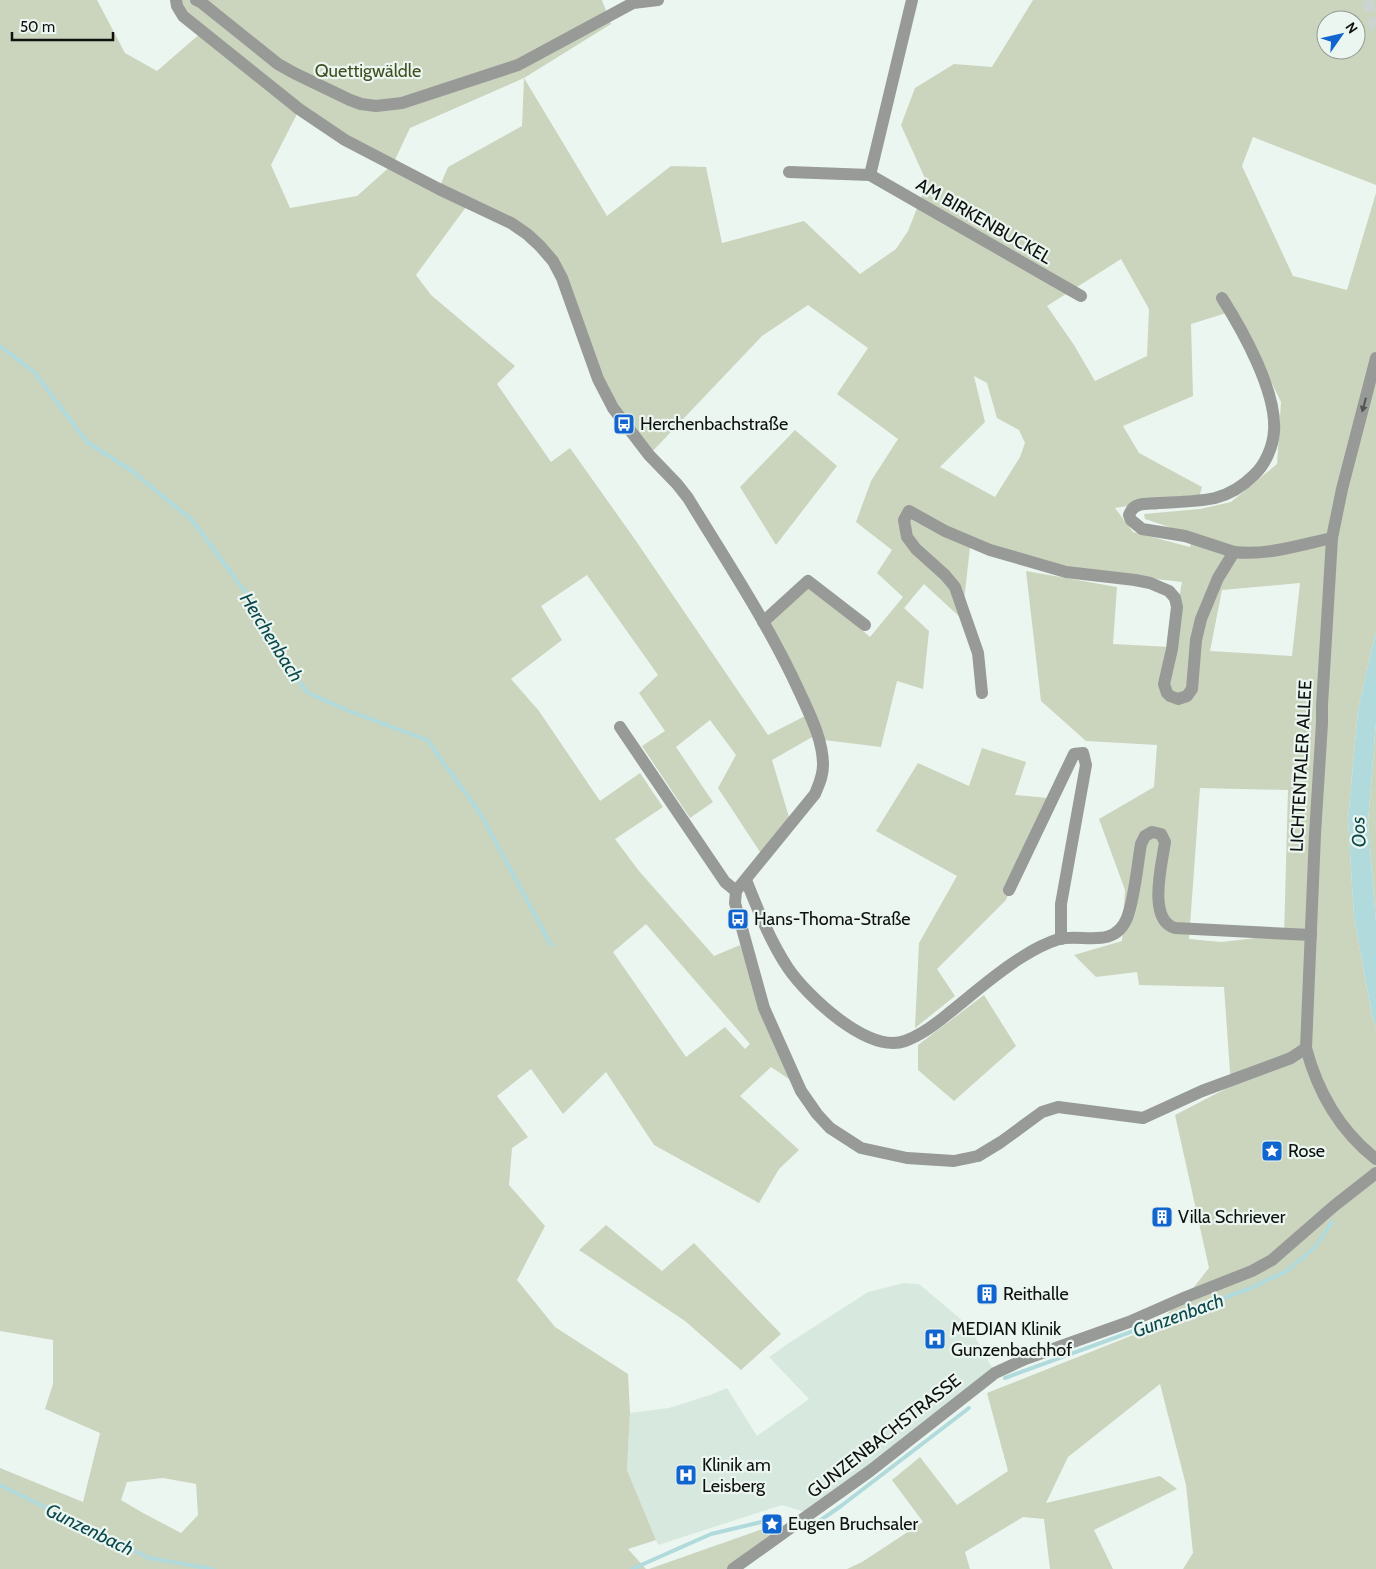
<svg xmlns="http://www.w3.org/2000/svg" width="1376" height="1569" font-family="Cabin,sans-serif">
	<rect width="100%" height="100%" fill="#ecf6f0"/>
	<polygon fill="#d7e8df" points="904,1283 919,1284 969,1326 995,1373 811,1514 782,1505 658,1545 627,1470 630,1413 669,1408 710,1395 727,1388 757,1436 809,1399 769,1357 792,1341 868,1292"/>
	<g fill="#cbd4bd" fill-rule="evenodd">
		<path d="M0,0h97l28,53 32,18 45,-39 -26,-32h426l9,24 -87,54 83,138 64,-50 35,1 16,76 82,-22 56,53 36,-25 12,-18 19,-48 -26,-58 14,-37 39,-24 38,3 41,-67h343v185l-123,-48 -11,29 51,110 54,14 29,-97v438l-18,79 -10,110 6,97 18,98 4,13v541h-193l10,-16 -7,-68 -26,-101 -92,73 -22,46 114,-27 17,13 -83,41 19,39h-63l-6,-50 -21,-2 -58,35 5,17h-123l15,-7 61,-40 -31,-42 28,-23 37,48 51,-34 -21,-78 164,-65 35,-31 23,-29 -34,-153 56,-29 -7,-99 -85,-2 -2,-13 -41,5 -22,-22 48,-14 3,-51 -26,-71 55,-32 3,-42 -71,-4 -45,-40 -15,-130 91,16 -4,57 57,3 12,-65 -114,-13 -97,-31 -9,81 -38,-35 -20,24 25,23 -6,58 -26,-8 -16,66 -57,-7 -57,-119 41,-38 62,54 33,-40 -26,-24 15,-23 -36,-28 15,-41 27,-42 -61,-45 31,-46 -60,-43 -46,31 -113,119 -36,-47 -38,-94 -35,-68 -71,-43 -53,72 15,20 84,71 -18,18 54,78 19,-14 66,93 132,194 39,-20 7,21 -42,24 17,57 -27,38 -44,-67 18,-33 -26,-35 -34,27 37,55 -23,16 -48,-72 23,-15 -26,-38 19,-18 -71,-100 -46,31 21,34 -51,39 28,32 61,90 40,-28 23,34 -48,32 24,32 75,85 26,-11 52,136 -21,-14 -31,29 59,54 -20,19 -20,34 -105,-58 -48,-73 -43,42 -32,-45 -34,27 31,41 -16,11 -3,37 36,41 -28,54 38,47 73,47 2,39 -3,57 29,70 -28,9 18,20h-646v-101l83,34 17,-69 -55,-24 8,-25v-44l-53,-9zM1326,20h30v30h-30zM524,78l-2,48 -74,41 -9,21 -46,-24 17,-36zM299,110l94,54 -36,32 -67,12 -19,-43zM1121,259l28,50 -2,47 -52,25 -21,-36 -27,-39zM1236,310l45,92 -4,62 -46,38 -31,7 -56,5 1,5 48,16 -3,12 -57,-15 -18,-24 25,-4 58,-3 4,-14 -63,-34 -16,-27 70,-30 -2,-72zM974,376l13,7 10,35 22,12 6,13 -5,14 -25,40 -55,-30 45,-45zM1300,583l-8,73 -82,-5 12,-61zM1200,788l88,2 -4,145 -63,7 -32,-3zM646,924l104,120 -5,5 -20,-22 -39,30 -73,-105zM163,1478l33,6 2,31 -17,18 -38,-20 -22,-13 6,-18z"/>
		<polygon points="795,430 837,466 776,545 740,487"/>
		<polygon points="1376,722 1376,923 1368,822"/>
		<polygon points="982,748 1026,762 1015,795 1048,798 1006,900 937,969 955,996 915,1028 919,943 957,876 876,831 918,763 969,786"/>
		<polygon points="984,995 1016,1046 954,1101 918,1070 918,1045"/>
		<polygon points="606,1225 662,1271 694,1243 781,1334 741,1370 685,1321 579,1250"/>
		<polygon points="768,1527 776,1539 733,1569 649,1569"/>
	</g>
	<polygon fill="#b1dadd" points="1376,631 1376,722 1368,822 1376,923 1376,1028 1372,1015 1354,917 1348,820 1358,710"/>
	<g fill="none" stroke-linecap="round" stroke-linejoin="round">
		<g stroke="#b1dadd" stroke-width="4">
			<polyline points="0,346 34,372 87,442 132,471 193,521 251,600 281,659 308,693 349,711 427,740 480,813 551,945"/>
			<polyline points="1005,1378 1251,1288 1287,1271 1315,1247 1332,1222"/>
			<polyline points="0,1485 149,1558 213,1569"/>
			<polyline points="805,1524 815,1524 841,1506 969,1408"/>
			<polyline points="632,1569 711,1534 774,1519"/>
		</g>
		<polyline stroke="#cbd4ce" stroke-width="12" stroke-dasharray="12 6" stroke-linecap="butt" points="1367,0 1376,29"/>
		<g stroke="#979a97" stroke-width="12">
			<path d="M176,0l1,6 6,10 116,93 46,31 94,49 72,34 16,11 13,12 13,15 9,17 36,101 15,29 36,47 28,29 11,14c39,64 81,127 112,195 10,22 23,47 23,72 0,11 -4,19 -8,29l-79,97 -1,12 29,105 37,83 16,23 13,14 31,20 46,10 47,3 24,-5 23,-14 41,-30 16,-5 85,11 59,-27 89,-33 15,-10"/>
			<polyline points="196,0 202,3 278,64 294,73 350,100 361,104 376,106 402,103 518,65 633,3 658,0"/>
			<polyline points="789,172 870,175 1081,296"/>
			<polyline points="870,175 912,0"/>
			<path d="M1222,298c21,33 55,94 52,133 -1,16 -9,34 -20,44 -11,11 -23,19 -39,23 -18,4 -38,4 -57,5 -6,1 -13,0 -19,2 -5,1 -8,5 -10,10l2,5 11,9 43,7 49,16"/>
			<path d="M1376,358l-34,131 -10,49 -10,167v18l-7,111 -9,214c12,45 33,82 70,111"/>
			<polyline points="763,622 808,581 865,625"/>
			<path d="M982,693l-4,-40 -23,-66 -10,-12 -29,-26 -9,-12 -3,-17 5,-9 36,20 45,19 76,22 69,8 15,3 19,8 6,7 2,9 -5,42 -8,35 3,9 3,3 8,3 9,-3 5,-7 4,-49 5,-21 17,-41 16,-26c32,4 66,-7 98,-14"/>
			<polyline points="620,727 725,882 736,891"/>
			<path d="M746,880c12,30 24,61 42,88 19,28 80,86 117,73 17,-6 31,-17 44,-28 24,-19 47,-40 73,-56 11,-7 24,-14 37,-18 22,-6 55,11 68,-21 8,-22 10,-51 14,-74l4,-8 7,-4 9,2 4,8c-3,22 -18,78 10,86l136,7"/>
			<polyline points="1009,890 1074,754 1083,753 1086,765 1061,904 1061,939"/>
			<polyline points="733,1569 870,1471 995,1373 1025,1359 1129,1322 1186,1297 1252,1271 1272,1260 1334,1206 1376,1173"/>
		</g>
	</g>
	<defs><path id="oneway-solid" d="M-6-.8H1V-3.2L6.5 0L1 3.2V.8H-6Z" transform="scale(1.25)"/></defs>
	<use fill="#525653" href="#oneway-solid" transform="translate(1364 405) rotate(105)"/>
	<defs>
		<g id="bus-square" transform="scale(1.125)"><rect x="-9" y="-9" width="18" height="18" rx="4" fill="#1065cf" stroke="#ecf6f0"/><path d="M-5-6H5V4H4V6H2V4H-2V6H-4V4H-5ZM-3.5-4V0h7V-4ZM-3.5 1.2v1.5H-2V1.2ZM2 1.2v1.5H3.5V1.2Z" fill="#fff"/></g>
		<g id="sight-square" transform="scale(1.125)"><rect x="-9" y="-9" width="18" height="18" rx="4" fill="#1065cf" stroke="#ecf6f0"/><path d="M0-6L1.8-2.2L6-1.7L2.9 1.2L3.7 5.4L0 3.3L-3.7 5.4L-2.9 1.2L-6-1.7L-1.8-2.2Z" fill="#fff"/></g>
		<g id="building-square" transform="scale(1.125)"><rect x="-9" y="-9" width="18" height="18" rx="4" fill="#1065cf" stroke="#ecf6f0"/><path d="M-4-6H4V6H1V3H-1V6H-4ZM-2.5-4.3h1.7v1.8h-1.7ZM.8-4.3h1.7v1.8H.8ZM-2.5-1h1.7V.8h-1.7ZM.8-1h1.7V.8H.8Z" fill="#fff"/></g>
		<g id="hospital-square" transform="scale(1.125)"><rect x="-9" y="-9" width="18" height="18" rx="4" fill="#1065cf" stroke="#ecf6f0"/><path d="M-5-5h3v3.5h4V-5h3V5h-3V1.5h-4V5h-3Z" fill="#fff"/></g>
	</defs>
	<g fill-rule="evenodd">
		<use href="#bus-square" x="624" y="424"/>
		<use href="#bus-square" x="738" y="919"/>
		<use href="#sight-square" x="1272" y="1151"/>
		<use href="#building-square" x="1162" y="1217"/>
		<use href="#building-square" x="987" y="1294"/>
		<use href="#hospital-square" x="935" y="1339"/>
		<use href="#hospital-square" x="686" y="1475"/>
		<use href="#sight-square" x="772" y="1524"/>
	</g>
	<g text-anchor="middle" stroke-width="4.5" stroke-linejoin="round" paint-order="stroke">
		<g font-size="18" fill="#3f4f20" stroke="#ecf6f0">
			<text x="368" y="77">Quettigwäldle</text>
		</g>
		<g font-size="18" fill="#0e110f" stroke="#ecf6f0">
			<text transform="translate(984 221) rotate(30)" y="6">AM BIRKENBUCKEL</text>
			<text transform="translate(1301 766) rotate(-87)" y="6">LICHTENTALER ALLEE</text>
			<text transform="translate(884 1436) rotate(-38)" y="6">GUNZENBACHSTRASSE</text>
		</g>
		<g font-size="18" fill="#0e110f" stroke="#ecf6f0" text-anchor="start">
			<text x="640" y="430">Herchenbachstraße</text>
			<text x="754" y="925">Hans-Thoma-Straße</text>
			<text x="1288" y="1157">Rose</text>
			<text x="1178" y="1223">Villa Schriever</text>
			<text x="1003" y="1300">Reithalle</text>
			<text x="951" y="1335">MEDIAN Klinik<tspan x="951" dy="21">Gunzenbachhof</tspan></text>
			<text x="702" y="1471">Klinik am<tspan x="702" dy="21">Leisberg</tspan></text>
			<text x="788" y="1530">Eugen Bruchsaler</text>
		</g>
		<g font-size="19" font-style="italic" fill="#0c494d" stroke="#ecf6f0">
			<text transform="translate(272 637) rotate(58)" y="7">Herchenbach</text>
			<text transform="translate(1358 832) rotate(-93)" y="7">Oos</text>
			<text transform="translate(1178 1315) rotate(-20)" y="7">Gunzenbach</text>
			<text transform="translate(90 1529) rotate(26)" y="7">Gunzenbach</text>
		</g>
	</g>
	<g transform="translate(1341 35) rotate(56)"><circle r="24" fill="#ecf6f0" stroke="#939a96"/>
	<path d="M0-4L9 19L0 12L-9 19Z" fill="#1065cf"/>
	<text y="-8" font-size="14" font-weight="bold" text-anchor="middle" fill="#0e110f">N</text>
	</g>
	<path d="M12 32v8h101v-8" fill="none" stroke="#0e110f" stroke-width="2.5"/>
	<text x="20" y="32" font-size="15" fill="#0e110f" stroke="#ecf6f0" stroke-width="4" paint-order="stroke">50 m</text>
</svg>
